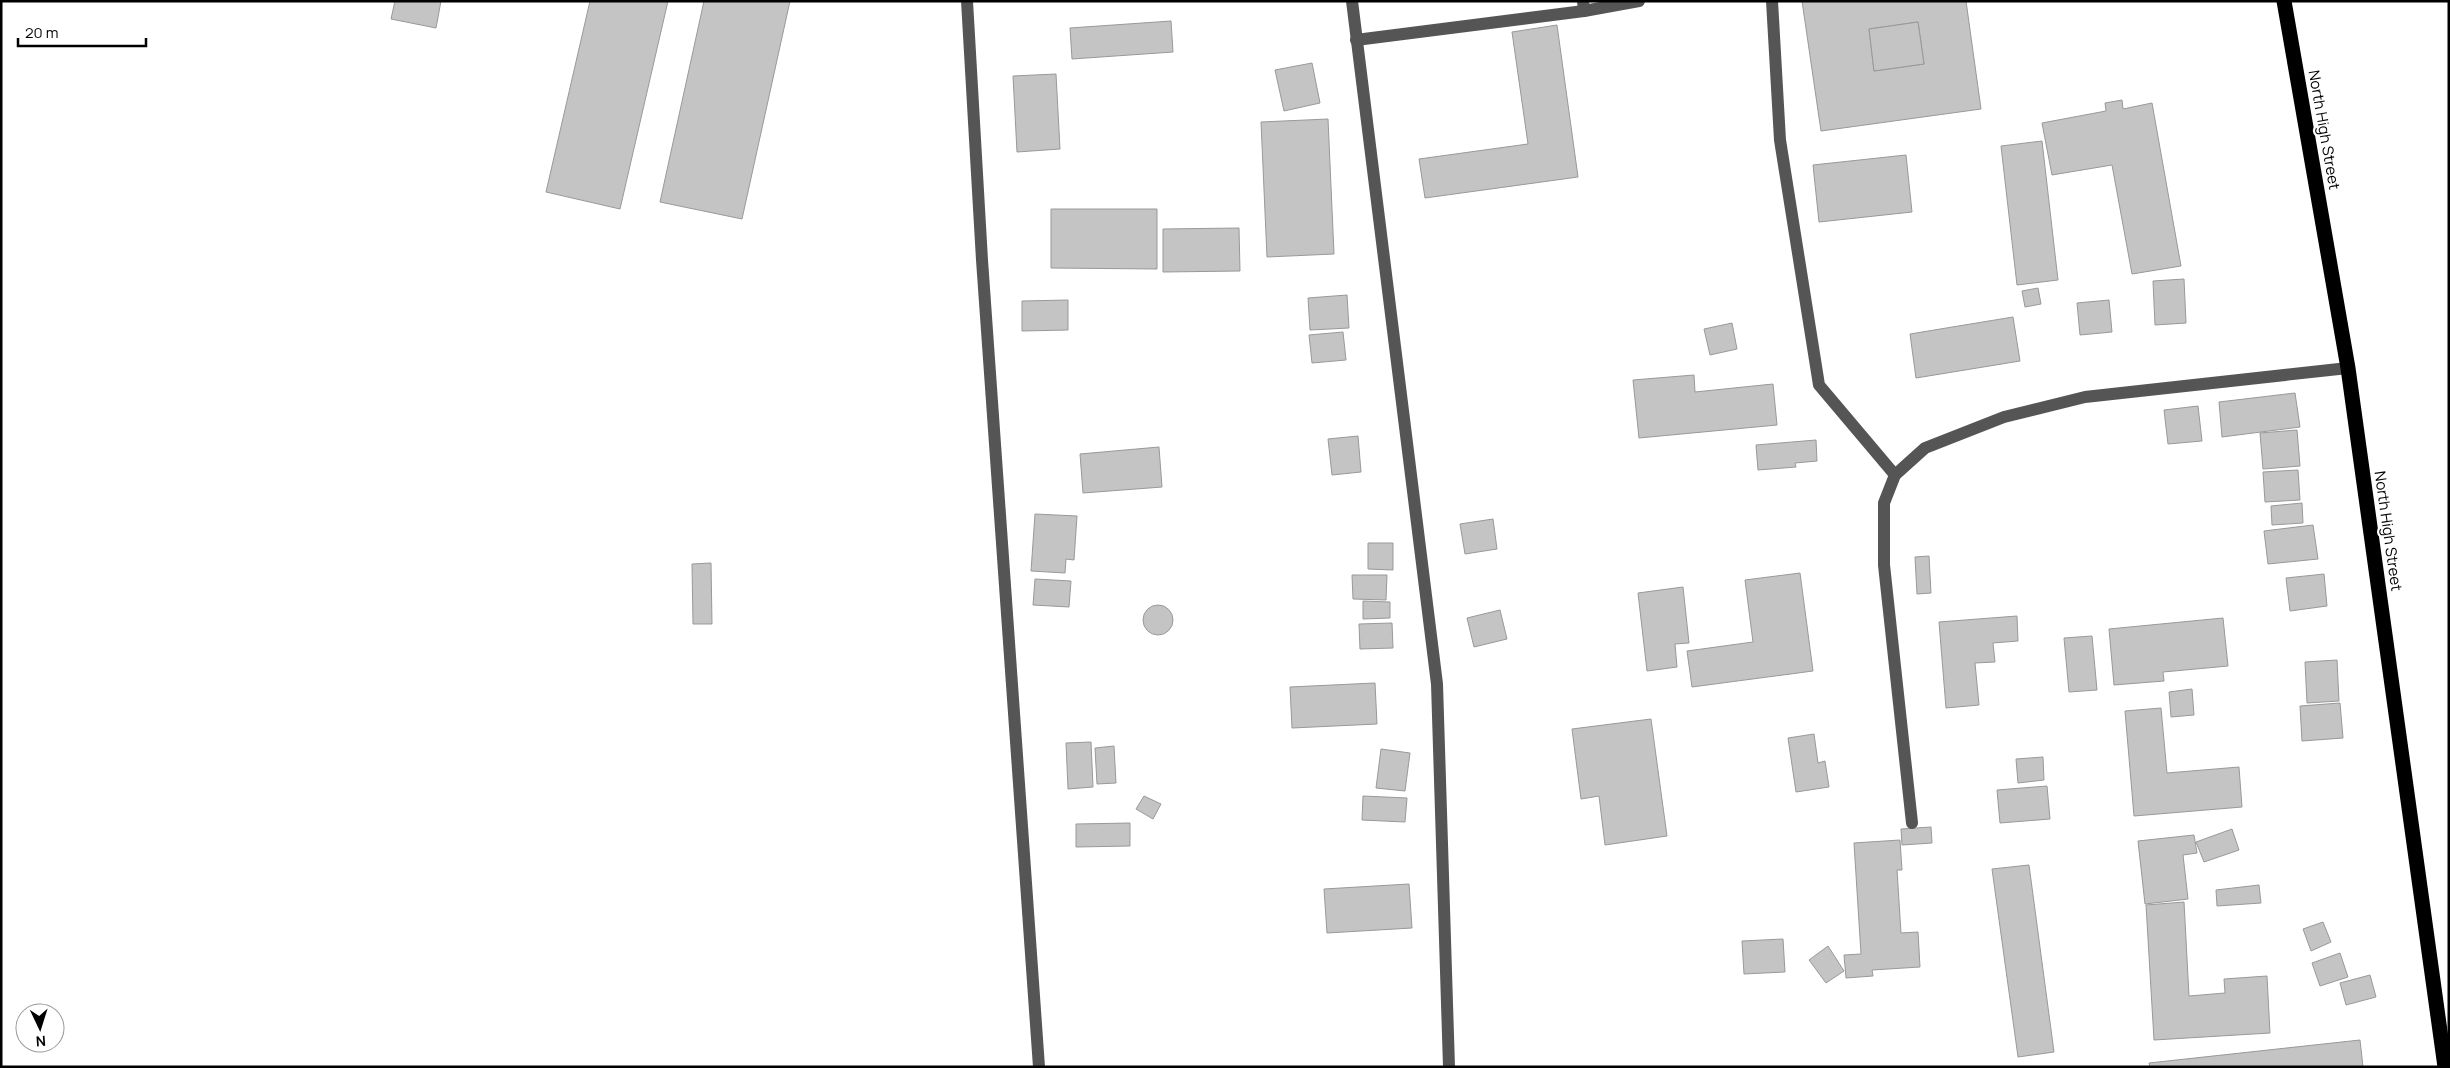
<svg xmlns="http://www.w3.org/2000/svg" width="2450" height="1068" font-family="Manrope,sans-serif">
	<rect width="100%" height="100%" fill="#fff"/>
	<g fill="#c4c4c4" stroke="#999" fill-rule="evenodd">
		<polygon points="395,1 441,1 436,28 391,19"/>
		<polygon points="590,1 668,1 620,209 546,192"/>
		<polygon points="704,1 790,1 742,219 660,202"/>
		<path d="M1802,1h164l15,108 -160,22zM1918,22l6,42 -50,7 -5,-42z"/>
		<polygon points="1171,21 1173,52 1072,59 1070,28"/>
		<polygon points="1918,22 1924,64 1874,71 1869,29"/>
		<polygon points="1557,25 1578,177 1425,198 1419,159 1528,144 1512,32"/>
		<polygon points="1312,63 1320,103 1284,111 1275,70"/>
		<polygon points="1056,74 1060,149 1017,152 1013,76"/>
		<polygon points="2122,100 2123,109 2152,103 2181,266 2132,274 2112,165 2052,175 2042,123 2106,111 2105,103"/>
		<polygon points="1328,119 1334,254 1267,257 1261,122"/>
		<polygon points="2042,141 2058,280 2017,285 2001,146"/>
		<polygon points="1906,155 1912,212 1819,222 1813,165"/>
		<polygon points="1051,209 1157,209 1157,269 1051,268"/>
		<polygon points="1239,228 1240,271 1163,272 1163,229"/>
		<polygon points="2184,279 2186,323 2155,325 2153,281"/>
		<polygon points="2038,288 2041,304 2025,307 2022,291"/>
		<polygon points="1347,295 1349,328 1310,330 1308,298"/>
		<polygon points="1068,300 1068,330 1022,331 1022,301"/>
		<polygon points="2109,300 2112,332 2080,335 2077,303"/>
		<polygon points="2013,317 2020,361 1916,378 1910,334"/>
		<polygon points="1732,323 1737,349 1710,355 1704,329"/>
		<polygon points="1343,332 1346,360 1312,363 1309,335"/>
		<polygon points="1694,375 1695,392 1773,384 1777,425 1639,438 1633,380"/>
		<polygon points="2295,393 2300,427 2222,437 2219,402"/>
		<polygon points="2198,406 2202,441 2168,444 2164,410"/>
		<polygon points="2297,430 2300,466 2263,469 2260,433"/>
		<polygon points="1358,436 1361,472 1332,475 1328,439"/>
		<polygon points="1816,440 1817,461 1795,463 1796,467 1758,470 1756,445"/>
		<polygon points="1159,447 1162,487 1083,493 1080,454"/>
		<polygon points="2298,470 2300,500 2265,502 2263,472"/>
		<polygon points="2302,503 2303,523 2272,525 2271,506"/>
		<polygon points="1035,514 1077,516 1074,560 1066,559 1065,573 1031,571"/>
		<polygon points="1493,519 1497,549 1465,554 1460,524"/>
		<polygon points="2313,525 2318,559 2268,564 2264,531"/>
		<polygon points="1368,543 1393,543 1393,570 1368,569"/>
		<polygon points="1929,556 1931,593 1917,594 1915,557"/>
		<polygon points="711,563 712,624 693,624 692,564"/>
		<polygon points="1800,573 1813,671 1692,687 1687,651 1753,642 1745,580"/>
		<polygon points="2324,574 2327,606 2290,611 2286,578"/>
		<polygon points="1352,575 1387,575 1386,600 1353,599"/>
		<polygon points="1035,579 1071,581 1069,607 1033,605"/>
		<polygon points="1683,587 1689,643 1675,644 1677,667 1647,671 1638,593"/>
		<polygon points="1363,601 1390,602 1390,618 1363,619"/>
		<circle cx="1158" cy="620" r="15"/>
		<polygon points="1500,610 1507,639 1474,647 1467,618"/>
		<polygon points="2017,616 2018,641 1993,643 1995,662 1975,663 1979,705 1946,708 1939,622"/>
		<polygon points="2223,618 2228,666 2163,672 2164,681 2114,685 2109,629"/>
		<polygon points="1392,623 1393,648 1360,649 1359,624"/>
		<polygon points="2092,636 2097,690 2069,692 2064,638"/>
		<polygon points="2337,660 2339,701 2307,703 2305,662"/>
		<polygon points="1375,683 1377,724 1292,728 1290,687"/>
		<polygon points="2192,689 2194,715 2171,717 2169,692"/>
		<polygon points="2340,703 2343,738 2302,741 2300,706"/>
		<polygon points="2161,708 2167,773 2239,767 2242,807 2134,816 2125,711"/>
		<polygon points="1651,719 1667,836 1605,845 1599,796 1581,799 1572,729"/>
		<polygon points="1814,734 1818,763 1825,761 1829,787 1796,792 1788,738"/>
		<polygon points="1091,742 1093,787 1068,789 1066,743"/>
		<polygon points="1114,746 1116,783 1097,784 1095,748"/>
		<polygon points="1381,749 1410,753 1405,791 1376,788"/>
		<polygon points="2043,757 2044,780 2018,783 2016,759"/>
		<polygon points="2047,786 2050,819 2000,823 1997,790"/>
		<polygon points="1144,796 1161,804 1153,819 1136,809"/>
		<polygon points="1363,796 1407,798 1405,822 1362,820"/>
		<polygon points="1130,823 1130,846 1076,847 1076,824"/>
		<polygon points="1931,827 1932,843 1902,845 1901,829"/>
		<polygon points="2232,829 2239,850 2204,862 2196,842"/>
		<polygon points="2194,835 2197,853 2183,855 2188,899 2145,904 2138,841"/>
		<polygon points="1900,840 1902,870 1897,870 1901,933 1918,932 1920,967 1872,970 1873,976 1846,978 1844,955 1861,954 1854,843"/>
		<polygon points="2029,865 2054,1052 2018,1057 1992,869"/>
		<polygon points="1409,884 1412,928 1327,933 1324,889"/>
		<polygon points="2259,885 2261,903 2217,906 2216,890"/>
		<polygon points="2184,902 2189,996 2225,993 2224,979 2267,976 2270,1033 2154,1040 2146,905"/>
		<polygon points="2323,922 2331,942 2311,951 2303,929"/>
		<polygon points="1783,939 1785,972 1744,974 1742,941"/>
		<polygon points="1828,946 1844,971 1826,983 1809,960"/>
		<polygon points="2340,953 2348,977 2320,986 2312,963"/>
		<polygon points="2370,975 2376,997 2346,1005 2340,983"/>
		<polygon points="2360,1040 2363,1067 2150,1067 2149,1063"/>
	</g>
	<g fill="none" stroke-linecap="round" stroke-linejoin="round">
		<g stroke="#555" stroke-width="12">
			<polyline points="967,1 982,260 1039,1067"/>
			<polyline points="1352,1 1437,684 1449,1067"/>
			<polyline points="1583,1 1584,11 1639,1"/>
			<polyline points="1772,1 1780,140 1819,385 1895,475"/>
			<polyline points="1356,40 1584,11"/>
			<polyline points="1912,823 1884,565 1884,503 1895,475 1925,448 2004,417 2085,397 2348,368"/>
		</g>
		<polyline stroke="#000" stroke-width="15" points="2284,1 2348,368 2445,1067"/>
	</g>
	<g text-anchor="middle" stroke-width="4.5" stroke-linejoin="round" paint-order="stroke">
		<g font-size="15" fill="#000" stroke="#fff">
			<text transform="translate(2324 130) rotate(80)" y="5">North High Street</text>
			<text transform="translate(2388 531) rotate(82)" y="5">North High Street</text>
		</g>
	</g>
	<rect width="2450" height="1068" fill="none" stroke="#000000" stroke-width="5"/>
	<g transform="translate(40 1028) rotate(176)"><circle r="24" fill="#ffffff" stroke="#999999"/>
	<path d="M0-4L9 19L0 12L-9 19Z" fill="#000000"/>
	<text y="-8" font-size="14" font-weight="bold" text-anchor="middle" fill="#000000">N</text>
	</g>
	<path d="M18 38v8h128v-8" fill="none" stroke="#000000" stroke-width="2.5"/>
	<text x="25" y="38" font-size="15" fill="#000000" stroke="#ffffff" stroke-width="4" paint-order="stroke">20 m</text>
</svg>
